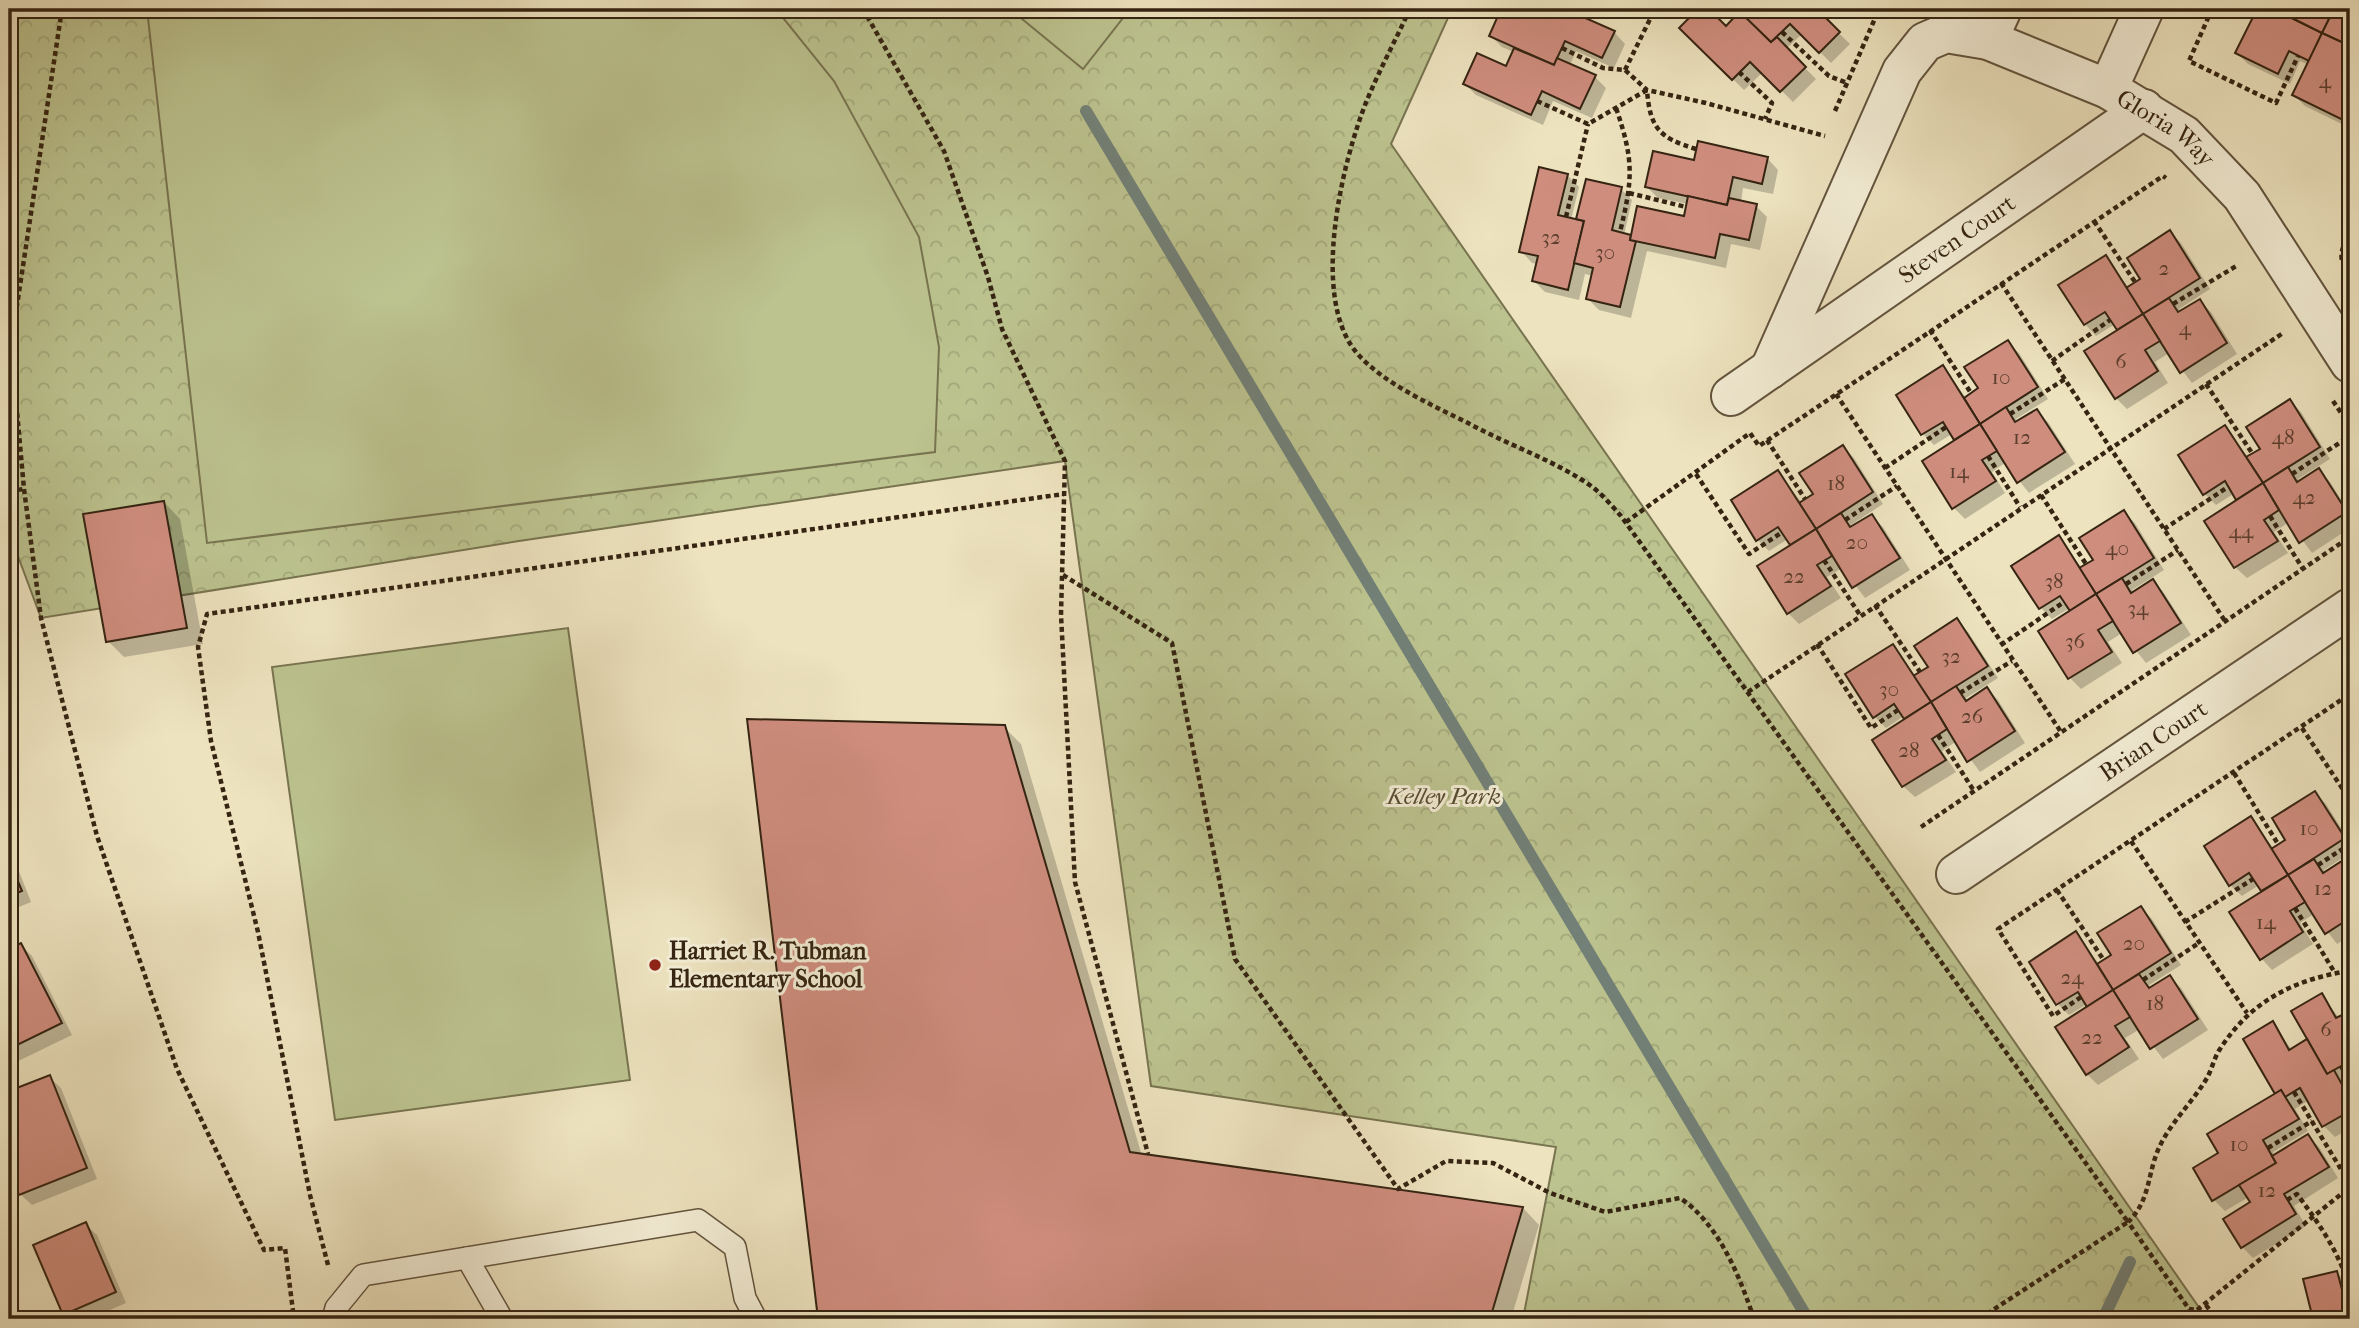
<svg xmlns="http://www.w3.org/2000/svg" width="2359" height="1328" font-family="'IM FELL French Canon',serif">
	<defs>
		<pattern id="forest-crowns" width="20" height="18" patternUnits="userSpaceOnUse" patternTransform="scale(1.75)"><rect width="20" height="18" fill="#bcc38f"/><path d="M2 6a3 3 0 1 1 6 0M12 15a3 3 0 1 1 6 0" fill="none" stroke="#a2a77a"/></pattern>
	</defs>
	<rect width="100%" height="100%" fill="#ede3bf"/>
	<filter id="stains"><feTurbulence type="fractalNoise" baseFrequency=".00286" numOctaves="4"/><feColorMatrix values="0 0 0 0 .2 0 0 0 0 .09 0 0 0 0 .02 0 0 0 .5 -.17"/></filter>
	<radialGradient id="worn" r=".72"><stop offset=".6" stop-color="#630" stop-opacity="0"/><stop offset="1" stop-color="#630" stop-opacity=".3"/></radialGradient>
	<polygon fill="url(#forest-crowns)" stroke="#787450" stroke-width="2" points="9,9 1452,9 1391,144 2207,1319 1523,1319 1556,1147 1151,1086 1065,461 519,541 41,618 9,532"/>
	<g fill="#bcc38f" stroke="#787450" stroke-width="2">
		<polygon points="147,9 776,9 834,81 919,237 939,347 935,452 207,543"/>
		<polygon points="1010,9 1130,9 1083,69"/>
		<polygon points="568,628 630,1080 335,1120 272,667"/>
	</g>
	<g fill="#0003">
		<polygon points="1503,9 1528,16 1532,9 1561,9 1614,32 1625,44 1614,68 1576,51 1570,65 1595,77 1606,88 1592,118 1553,101 1543,125 1476,95 1465,84 1507,68 1514,52 1502,47 1491,36"/>
		<polygon points="1701,9 1706,9 1726,28 1742,11 1739,9 1814,9 1850,44 1831,63 1802,34 1786,49 1816,79 1793,102 1763,72 1744,90 1681,28"/>
		<polygon points="2258,9 2269,9 2295,21 2301,9 2350,9 2350,128 2305,106 2294,95 2309,65 2300,61 2290,84 2248,64 2237,53"/>
		<polygon points="1767,158 1778,170 1773,194 1743,188 1741,202 1756,206 1767,217 1760,250 1731,244 1726,268 1647,251 1631,318 1599,310 1588,299 1593,276 1585,274 1579,300 1545,292 1534,281 1538,264 1532,263 1521,251 1568,176 1579,187 1571,220 1578,221 1587,181 1621,189 1632,200 1624,235 1632,237 1685,218 1688,204 1658,198 1647,187 1696,162"/>
		<polygon points="2170,232 2181,243 2210,289 2179,309 2181,313 2200,301 2211,312 2237,354 2192,383 2169,353 2155,362 2168,383 2127,409 2116,398 2120,331 2115,324 2096,336 2085,324 2061,285 2105,257 2129,288 2143,279"/>
		<polygon points="2007,342 2019,353 2048,399 2016,419 2018,422 2036,411 2048,422 2075,464 2029,493 2005,463 1992,472 2005,493 1965,519 1954,508 1957,441 1952,434 1934,445 1923,434 1943,367 1966,398 1980,389"/>
		<polygon points="2290,401 2301,412 2330,459 2298,479 2300,482 2319,470 2330,482 2350,514 2350,528 2312,553 2289,522 2274,532 2288,553 2247,578 2235,567 2206,521 2239,500 2235,493 2216,505 2205,494 2180,456 2225,427 2248,457 2262,449"/>
		<polygon points="1843,447 1854,458 1883,504 1851,525 1853,528 1872,516 1883,527 1910,570 1865,598 1842,568 1827,577 1841,598 1799,624 1788,613 1792,546 1788,539 1769,551 1758,540 1778,473 1802,503 1815,495"/>
		<polygon points="164,502 180,519 203,644 124,657 108,641"/>
		<polygon points="2123,512 2135,523 2164,570 2132,590 2134,593 2153,581 2164,593 2191,635 2146,663 2122,633 2108,642 2122,663 2081,689 2070,678 2072,611 2070,608 2052,619 2041,608 2014,566 2059,538 2082,568 2096,560"/>
		<polygon points="1957,621 1968,632 1998,678 1966,698 1968,701 1987,689 1998,700 2025,743 1980,772 1957,741 1942,751 1956,772 1915,797 1903,786 1874,740 1906,720 1904,716 1886,728 1875,717 1893,646 1916,677 1930,668"/>
		<polygon points="749,720 1004,727 1021,744 1142,1156 1523,1208 1539,1225 1511,1319 820,1319"/>
		<polygon points="2315,793 2326,804 2350,842 2350,853 2324,870 2326,873 2345,862 2350,867 2350,936 2337,944 2314,914 2300,923 2313,944 2272,970 2261,958 2264,892 2259,885 2242,896 2230,885 2206,847 2250,818 2274,849 2288,840"/>
		<polygon points="9,846 31,902 9,911"/>
		<polygon points="2141,908 2152,919 2181,965 2149,985 2151,989 2170,977 2181,988 2208,1030 2163,1059 2140,1029 2125,1038 2139,1059 2098,1085 2087,1074 2090,1007 2087,1004 2069,1015 2058,1004 2076,934 2099,964 2114,956"/>
		<polygon points="21,945 32,956 72,1035 10,1065 9,951"/>
		<polygon points="2321,995 2340,1019 2350,1013 2350,1078 2343,1082 2350,1094 2350,1128 2335,1137 2324,1126 2309,1100 2295,1109 2308,1131 2273,1152 2275,1156 2308,1136 2319,1147 2338,1178 2294,1206 2306,1226 2253,1258 2242,1247 2252,1203 2249,1197 2225,1211 2214,1200 2220,1153 2277,1094 2272,1023 2292,1050 2309,1040"/>
		<polygon points="49,1077 61,1088 97,1179 32,1205 20,1194 9,1164 9,1093"/>
		<polygon points="85,1224 97,1235 126,1303 89,1319 70,1319 65,1314"/>
		<polygon points="2337,1273 2348,1284 2350,1319 2314,1319 2305,1281"/>
	</g>
	<g fill="none" stroke-linecap="round" stroke-linejoin="round">
		<g stroke="#728077" stroke-width="12">
			<polyline points="1086,111 1808,1319"/>
			<polyline points="2103,1319 2130,1262"/>
		</g>
	</g>
	<g fill="#cf8d7e" stroke="#352412" stroke-width="2">
		<polygon points="1501,9 1517,9 1528,14 1530,9 1565,9 1615,31 1602,58 1565,41 1554,65 1489,36"/>
		<polygon points="1698,9 1709,9 1726,26 1740,11 1771,42 1777,37 1806,67 1780,92 1750,62 1732,80 1679,28"/>
		<polygon points="1737,9 1817,9 1840,32 1819,53 1790,24 1771,42"/>
		<polygon points="2257,9 2273,9 2322,33 2309,61 2289,51 2278,74 2235,53"/>
		<polygon points="2299,9 2334,9 2322,33 2294,19"/>
		<polygon points="2334,9 2350,13 2350,46 2322,33"/>
		<polygon points="2322,33 2350,46 2343,63 2350,66 2350,105 2343,120 2292,95"/>
		<polygon points="1514,48 1554,65 1557,58 1596,75 1580,109 1542,91 1531,115 1463,84 1477,53 1506,66"/>
		<polygon points="1698,141 1768,157 1762,184 1733,177 1727,205 1645,187 1653,151 1694,160"/>
		<polygon points="1539,167 1568,174 1558,215 1584,221 1568,290 1532,281 1538,256 1519,252"/>
		<polygon points="1586,179 1622,187 1612,230 1631,235 1630,240 1636,241 1620,307 1586,299 1593,268 1574,263 1584,221 1576,219"/>
		<polygon points="1688,196 1727,205 1729,198 1757,204 1749,240 1720,234 1715,258 1630,240 1637,206 1684,216"/>
		<polygon points="2170,230 2200,278 2143,314 2126,288 2140,279 2127,258"/>
		<polygon points="2106,255 2143,314 2117,330 2105,312 2084,325 2058,285"/>
		<polygon points="2169,298 2178,312 2200,299 2227,343 2180,373 2143,314"/>
		<polygon points="2143,314 2160,341 2145,350 2158,371 2115,399 2084,351"/>
		<polygon points="2008,340 2038,387 1980,424 1964,398 1978,388 1964,367"/>
		<polygon points="1943,365 1980,424 1954,440 1943,422 1921,435 1896,395"/>
		<polygon points="2290,399 2320,447 2263,483 2246,457 2260,449 2246,427"/>
		<polygon points="2006,407 2015,422 2037,409 2065,452 2017,483 1980,424"/>
		<polygon points="1980,424 1997,451 1982,460 1996,481 1952,509 1922,461"/>
		<polygon points="2225,425 2263,483 2236,500 2225,481 2203,495 2178,455"/>
		<polygon points="1843,445 1873,492 1816,529 1799,503 1813,494 1799,473"/>
		<polygon points="2288,467 2297,482 2319,468 2347,512 2299,543 2263,483"/>
		<polygon points="1778,470 1816,529 1790,545 1778,527 1756,541 1731,500"/>
		<polygon points="2263,483 2279,510 2264,520 2278,541 2234,568 2204,521"/>
		<polygon points="164,501 187,628 106,642 83,514"/>
		<polygon points="2124,510 2154,558 2096,594 2079,568 2093,560 2079,538"/>
		<polygon points="1841,513 1850,527 1872,514 1900,558 1852,588 1816,529"/>
		<polygon points="1816,529 1832,556 1817,565 1831,586 1787,614 1757,566"/>
		<polygon points="2059,535 2096,594 2070,611 2060,596 2039,609 2011,566"/>
		<polygon points="2122,578 2131,593 2153,579 2181,623 2133,653 2096,594"/>
		<polygon points="2096,594 2113,621 2098,630 2112,652 2068,679 2038,631"/>
		<polygon points="1957,618 1988,666 1931,702 1913,676 1928,667 1914,646"/>
		<polygon points="1893,644 1931,702 1904,719 1894,704 1873,718 1845,674"/>
		<polygon points="1956,686 1966,701 1987,687 2015,731 1967,762 1931,702"/>
		<polygon points="1931,702 1947,729 1932,739 1946,760 1902,787 1872,740"/>
		<polygon points="747,719 1005,725 1130,1152 1523,1207 1490,1319 818,1319"/>
		<polygon points="2315,791 2345,838 2288,875 2271,849 2285,840 2272,818"/>
		<polygon points="2251,816 2288,875 2261,891 2249,873 2229,886 2204,846"/>
		<polygon points="2314,859 2323,873 2345,859 2350,868 2350,918 2325,934 2288,875"/>
		<polygon points="9,860 22,891 9,896"/>
		<polygon points="2288,875 2305,902 2290,911 2303,932 2260,960 2229,912"/>
		<polygon points="2141,906 2171,953 2113,990 2097,964 2111,955 2097,933"/>
		<polygon points="2076,931 2113,990 2087,1007 2078,992 2056,1005 2029,962"/>
		<polygon points="21,943 62,1023 9,1049 9,949"/>
		<polygon points="2139,974 2149,988 2170,975 2198,1019 2150,1049 2113,990"/>
		<polygon points="2113,990 2130,1017 2115,1026 2129,1047 2086,1075 2055,1027"/>
		<polygon points="2322,993 2336,1018 2350,1011 2350,1061 2327,1074 2291,1011"/>
		<polygon points="2273,1021 2289,1050 2307,1039 2327,1074 2334,1070 2350,1099 2350,1111 2322,1127 2300,1088 2285,1097 2281,1090 2275,1094 2243,1039"/>
		<polygon points="50,1075 87,1168 19,1195 9,1169 9,1091"/>
		<polygon points="2281,1090 2299,1119 2263,1140 2276,1163 2212,1201 2193,1168 2218,1153 2207,1134"/>
		<polygon points="2308,1134 2329,1167 2284,1194 2296,1214 2241,1248 2223,1219 2250,1202 2239,1185 2276,1163 2272,1156"/>
		<polygon points="86,1222 116,1292 63,1315 33,1245"/>
		<polygon points="2337,1271 2350,1319 2313,1319 2303,1279"/>
	</g>
	<g fill="none" stroke-linecap="round" stroke-linejoin="round">
		<g stroke="#63543d" stroke-width="24">
			<g id="service">
				<polyline points="467,1258 502,1319"/>
				<polyline points="333,1319 336,1308 363,1275 698,1220 735,1247 745,1298 756,1319"/>
			</g>
		</g>
		<g stroke="#63543d" stroke-width="42">
			<g id="minor">
				<polyline points="1988,40 2002,9"/>
				<polyline points="2108,89 2144,9"/>
				<path id="s1" d="M1770,369l132,-298 23,-29 21,-9 42,7 120,49 76,46 58,61 108,167"/>
				<path id="s2" d="M1731,396l413,-287"/>
				<path id="s3" d="M1956,874l394,-266"/>
			</g>
		</g>
		<g stroke="#352412" stroke-width="4.5" stroke-dasharray="5 3.5" stroke-linecap="butt">
			<polyline points="62,9 11,345 24,489 41,618 97,836 177,1069 264,1250 285,1248 294,1319"/>
			<polyline points="863,9 944,151 988,277 1002,329 1065,461 1061,615 1075,882 1148,1154"/>
			<path d="M1410,9c-14,30 -30,60 -43,91 -25,62 -57,196 -11,252 26,31 76,53 112,71 40,22 86,37 123,63 11,8 21,20 30,30l507,706 -149,97"/>
			<polyline points="1638,9 1652,15"/>
			<polyline points="2212,9 2189,61 2276,103 2298,56"/>
			<polyline points="2288,9 2297,13"/>
			<polyline points="1782,32 1829,76 1847,83"/>
			<polyline points="1562,48 1603,68 1625,70 1647,90 1706,103 1825,136"/>
			<polyline points="2347,55 2350,56"/>
			<polyline points="1625,70 1655,9"/>
			<polyline points="1739,72 1772,103 1765,119"/>
			<path d="M1537,101l51,23 59,-34c3,38 12,48 49,59"/>
			<path d="M1616,108c18,52 17,71 4,124"/>
			<polyline points="1835,111 1879,9"/>
			<polyline points="1629,193 1686,207"/>
			<polyline points="1566,217 1588,124"/>
			<polyline points="2094,221 2135,282"/>
			<path d="M2350,231c-7,15 -15,29 0,41"/>
			<polyline points="2001,283 2225,621"/>
			<polyline points="2173,304 2238,265"/>
			<polyline points="1930,330 1971,393"/>
			<polyline points="2052,361 2110,320"/>
			<polyline points="2206,384 2252,453"/>
			<polyline points="1836,394 2061,732"/>
			<polyline points="2333,401 2350,426"/>
			<polyline points="2010,414 2065,379"/>
			<polyline points="1767,440 1805,499"/>
			<polyline points="1988,456 2020,507"/>
			<polyline points="1885,468 1946,427"/>
			<polyline points="1696,474 1749,554 1781,533"/>
			<polyline points="2292,474 2350,436"/>
			<polyline points="9,491 24,489"/>
			<polyline points="2041,495 2086,564"/>
			<polyline points="2270,516 2303,569"/>
			<polyline points="1845,520 1897,486"/>
			<polyline points="1626,522 1750,433 1759,446 2163,176 2166,178"/>
			<polyline points="2164,529 2228,487"/>
			<polyline points="1824,560 1860,615"/>
			<path d="M1063,575l109,68 63,316 163,230 48,-28 47,2 57,30 55,19 75,-14c39,26 60,79 74,121"/>
			<polyline points="2126,584 2178,550"/>
			<polyline points="1875,605 1920,672"/>
			<polyline points="1817,644 1871,728 1898,710"/>
			<polyline points="2001,645 2064,602"/>
			<polyline points="1748,692 2283,333"/>
			<polyline points="1960,693 2012,661"/>
			<polyline points="2302,728 2350,800"/>
			<polyline points="1938,735 1974,791"/>
			<polyline points="2234,773 2278,844"/>
			<polyline points="1921,827 2350,537"/>
			<polyline points="2131,841 2247,1013"/>
			<polyline points="2318,865 2350,844"/>
			<polyline points="2057,890 2103,959"/>
			<polyline points="2295,908 2335,973"/>
			<polyline points="2185,922 2253,879"/>
			<path d="M2348,971c-55,9 -97,30 -128,78 -6,9 -8,20 -13,29 -13,22 -32,40 -44,62 -17,29 -10,58 -35,82l61,87 8,1 153,-123"/>
			<polyline points="2143,980 2199,943"/>
			<polyline points="2081,997 2053,1016 1998,929 2350,694"/>
			<polyline points="2341,1066 2350,1081"/>
			<polyline points="2294,1092 2350,1184"/>
			<polyline points="2268,1148 2312,1121"/>
			<path d="M2287,1200l10,-6c23,31 42,58 53,95"/>
			<polyline points="328,1265 310,1195 258,932 211,741 198,647 207,614 1064,494"/>
			<polyline points="2206,1305 2216,1319"/>
		</g>
		<use href="#service" stroke="#f3edd5" stroke-width="21"/>
		<use href="#minor" stroke="#f3edd5" stroke-width="38"/>
	</g>
	<circle fill="#8f2418" stroke="#f3edd5" stroke-width="2.5" cx="655" cy="965" r="7"/>
	<g text-anchor="middle" stroke-width="6" stroke-linejoin="round" paint-order="stroke">
		<g font-size="21" fill="#5c3e2d">
			<text x="2325" y="88">4</text>
			<text x="1551" y="244">32</text>
			<text x="1605" y="259">30</text>
			<text x="2164" y="275">2</text>
			<text x="2185" y="335">4</text>
			<text x="2121" y="368">6</text>
			<text x="2001" y="384">10</text>
			<text x="2022" y="444">12</text>
			<text x="2283" y="444">48</text>
			<text x="1959" y="478">14</text>
			<text x="1836" y="490">18</text>
			<text x="2304" y="504">42</text>
			<text x="2241" y="538">44</text>
			<text x="1857" y="549">20</text>
			<text x="2117" y="555">40</text>
			<text x="1794" y="583">22</text>
			<text x="2054" y="588">38</text>
			<text x="2138" y="615">34</text>
			<text x="2075" y="648">36</text>
			<text x="1951" y="663">32</text>
			<text x="1889" y="696">30</text>
			<text x="1972" y="723">26</text>
			<text x="1909" y="757">28</text>
			<text x="2309" y="835">10</text>
			<text x="2323" y="895">12</text>
			<text x="2266" y="929">14</text>
			<text x="2134" y="950">20</text>
			<text x="2072" y="984">24</text>
			<text x="2155" y="1010">18</text>
			<text x="2326" y="1036">6</text>
			<text x="2092" y="1044">22</text>
			<text x="2239" y="1151">10</text>
			<text x="2267" y="1197">12</text>
		</g>
		<g font-size="24" fill="#352412" stroke="#f3edd5">
			<text dy="8" stroke="none"><textPath href="#s1" startOffset="628">Gloria Way</textPath></text>
			<text dy="8" stroke="none"><textPath href="#s2" startOffset="275">Steven Court</textPath></text>
			<text dy="8" stroke="none"><textPath href="#s3" startOffset="238">Brian Court</textPath></text>
		</g>
		<g font-size="24" font-style="italic" fill="#574c31" stroke="#f3edd5">
			<text x="1444" y="804">Kelley Park</text>
		</g>
		<g font-size="24" font-weight="bold" fill="#352412" stroke="#f3edd5" text-anchor="start">
			<text x="669" y="959">Harriet R. Tubman<tspan x="669" dy="28">Elementary School</tspan></text>
		</g>
	</g>
	<rect width="2359" height="1328" fill="none" stroke="#ede3bf" stroke-width="35"/>
	<rect x="10" y="10" width="2338" height="1307" fill="none" stroke="#352412" stroke-width="3.5"/>
	<rect x="18" y="18" width="2324" height="1293" fill="none" stroke="#352412" stroke-width="2"/>
	<rect width="100%" height="100%" filter="url(#stains)"/>
	<rect width="100%" height="100%" fill="url(#worn)"/>
</svg>
